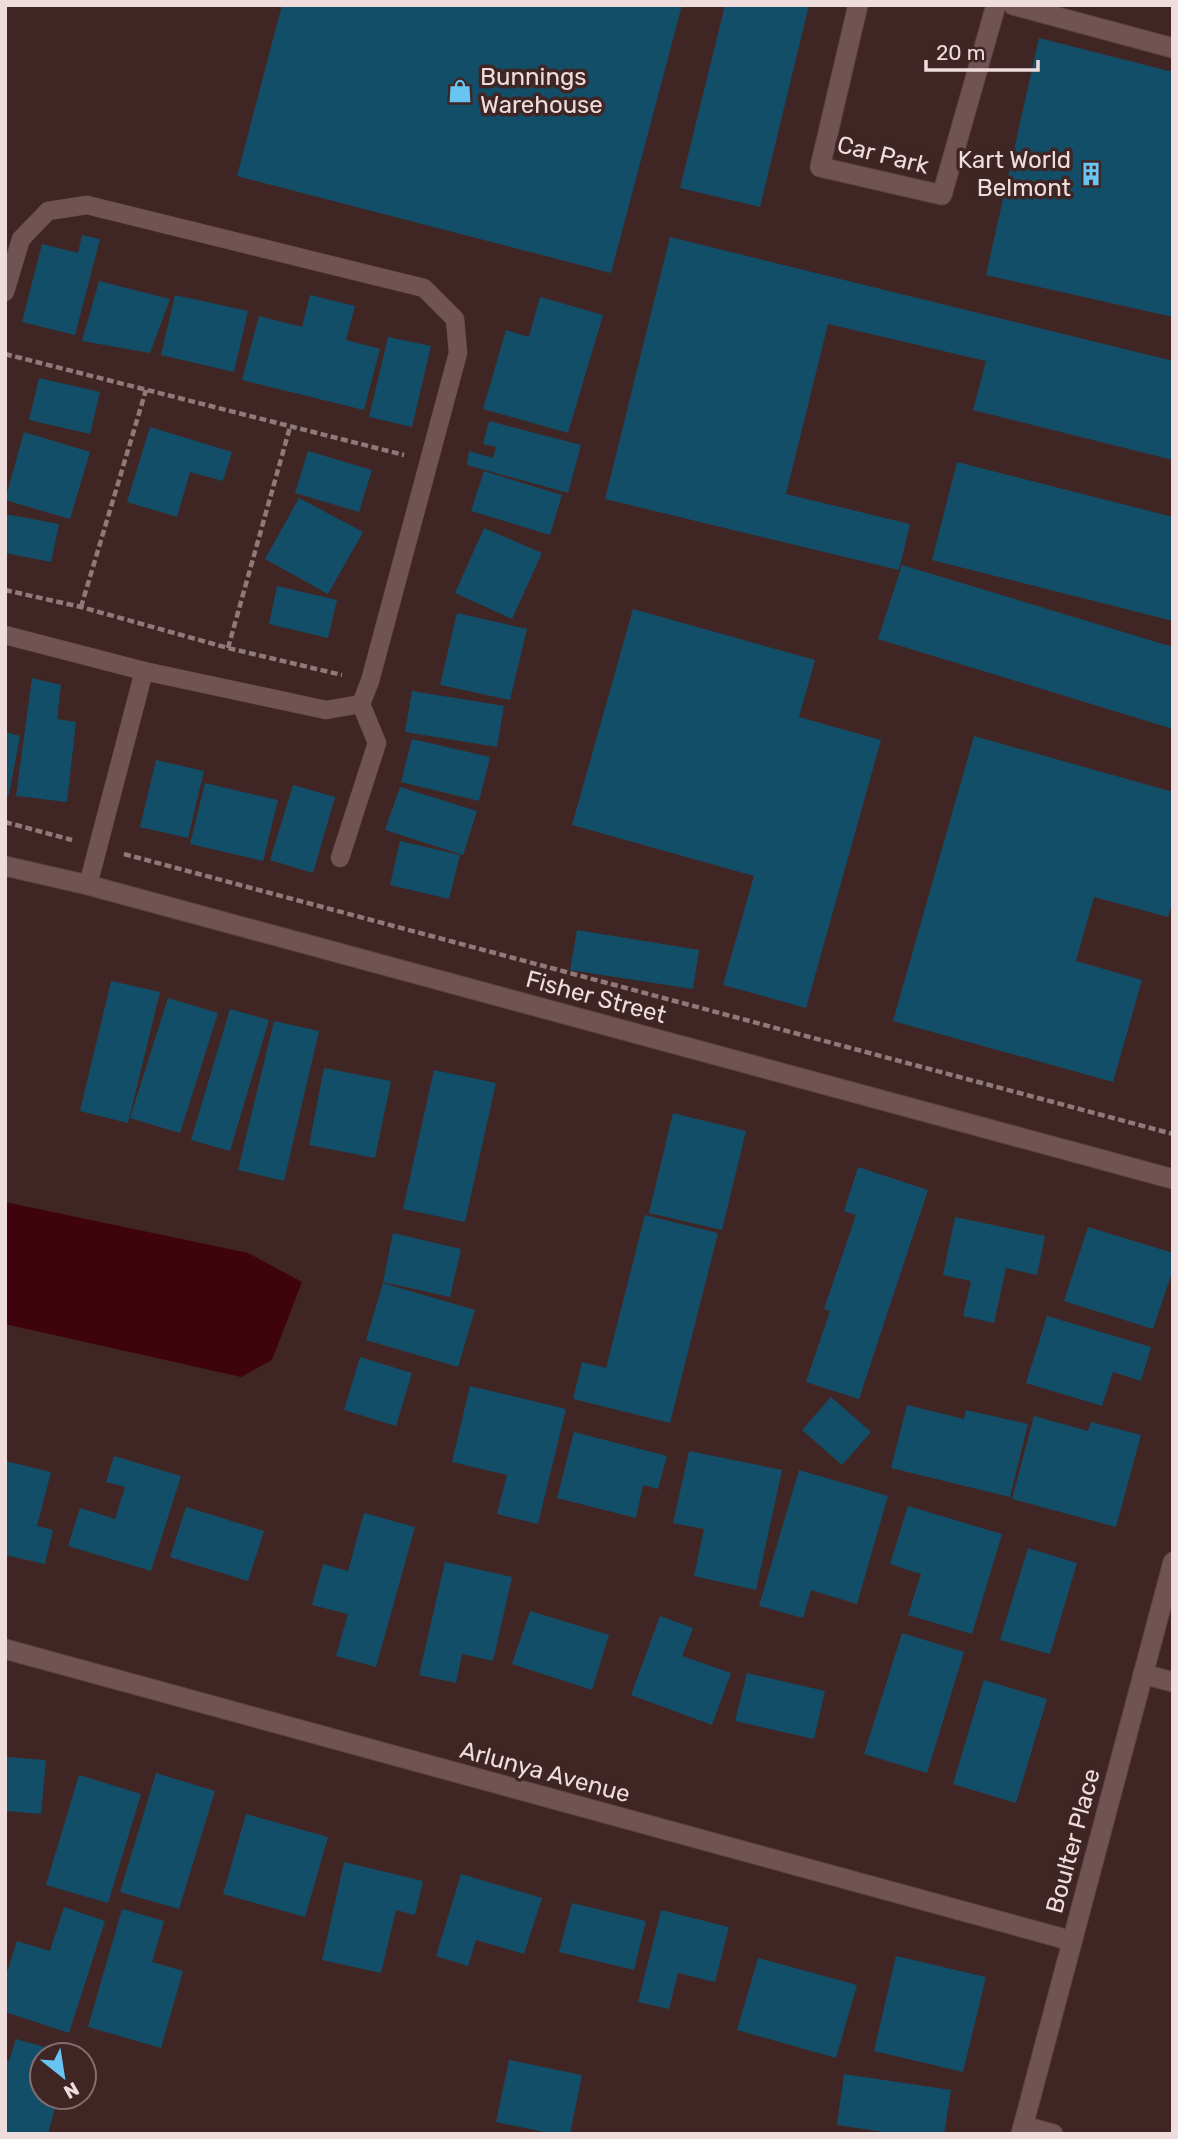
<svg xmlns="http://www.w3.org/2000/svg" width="1178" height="2139" font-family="Rubik,sans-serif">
	<rect width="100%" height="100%" fill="#402525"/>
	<polygon fill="#3f030d" points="5,1202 248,1253 302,1282 272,1360 241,1377 5,1324"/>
	<g fill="#134e68">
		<polygon points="282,5 682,5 611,273 237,176"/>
		<polygon points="725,5 809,5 760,207 680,188"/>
		<polygon points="1039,38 1173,72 1173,317 986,275"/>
		<polygon points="82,235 100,239 75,335 22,322 42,244 78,253"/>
		<polygon points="670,237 1173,361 1173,460 973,410 986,361 828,324 786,494 910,524 899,570 605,499"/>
		<polygon points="99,281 170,299 150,353 82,341"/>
		<polygon points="175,295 248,311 234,372 161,355"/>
		<polygon points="310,295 355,306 346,340 380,349 364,410 242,380 259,316 302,327"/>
		<polygon points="540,297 603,315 568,433 483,409 506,330 529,337"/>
		<polygon points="388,337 431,346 412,427 369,417"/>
		<polygon points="39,378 100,392 90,434 29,420"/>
		<polygon points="489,421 581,445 568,493 467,465 469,451 493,458 496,447 483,444"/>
		<polygon points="150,427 232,452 223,481 190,472 177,517 127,502"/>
		<polygon points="24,432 90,452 70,519 5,500"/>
		<polygon points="308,451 372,470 359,512 295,493"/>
		<polygon points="957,462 1173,517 1173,621 932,560"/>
		<polygon points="484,471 562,495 550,535 471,511"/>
		<polygon points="299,498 363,532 328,594 265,559"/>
		<polygon points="5,514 59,524 51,562 5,553"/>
		<polygon points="484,528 542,553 512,619 455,593"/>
		<polygon points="902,565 1173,647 1173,729 878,639"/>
		<polygon points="277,586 337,600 328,638 269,624"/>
		<polygon points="633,609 815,660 799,717 881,740 806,1008 723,985 754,876 572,825"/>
		<polygon points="457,613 527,629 510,700 440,685"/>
		<polygon points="32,678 61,685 57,719 76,722 67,802 16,796"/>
		<polygon points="412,691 504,706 497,747 405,732"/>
		<polygon points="5,732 20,736 9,795 5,794"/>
		<polygon points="974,736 1173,792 1173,900 1168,917 1094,897 1076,961 1142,980 1113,1082 893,1021"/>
		<polygon points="412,739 490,757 479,801 401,782"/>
		<polygon points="156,760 204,771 188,838 140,827"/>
		<polygon points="205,783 278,800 263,861 190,844"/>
		<polygon points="293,785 335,797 313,873 270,860"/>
		<polygon points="400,787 477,811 463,855 385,830"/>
		<polygon points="400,841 460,855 449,899 390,885"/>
		<polygon points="577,930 699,950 693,989 570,970"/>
		<polygon points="111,981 160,992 128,1123 80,1111"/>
		<polygon points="168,998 218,1013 180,1133 130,1118"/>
		<polygon points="230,1009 269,1020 230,1151 191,1140"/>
		<polygon points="274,1021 319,1031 284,1181 238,1170"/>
		<polygon points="324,1068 391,1081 375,1158 309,1145"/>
		<polygon points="434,1070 496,1083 465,1222 403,1209"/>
		<polygon points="673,1113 746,1131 722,1230 649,1213"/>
		<polygon points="858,1167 928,1190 859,1399 806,1382 830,1311 824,1309 856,1215 844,1211"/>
		<polygon points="645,1215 718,1233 670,1423 573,1399 582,1362 606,1368"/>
		<polygon points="955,1217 1045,1236 1037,1275 1006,1268 994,1323 963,1316 971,1281 943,1275"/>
		<polygon points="1088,1227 1173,1253 1173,1269 1153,1329 1064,1301"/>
		<polygon points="393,1233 461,1249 450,1297 383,1282"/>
		<polygon points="383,1283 475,1310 458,1367 366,1340"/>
		<polygon points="1047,1316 1151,1347 1141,1381 1113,1372 1102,1406 1026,1383"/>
		<polygon points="360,1357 412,1373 396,1426 344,1410"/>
		<polygon points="470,1386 566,1409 538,1524 497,1514 507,1475 452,1462"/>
		<polygon points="831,1397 871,1432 842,1465 802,1430"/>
		<polygon points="907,1405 964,1419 966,1410 1028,1424 1010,1497 891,1468"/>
		<polygon points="1034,1416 1088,1431 1091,1422 1141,1435 1116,1527 1012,1499"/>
		<polygon points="574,1432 667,1456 658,1489 643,1485 636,1518 557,1498"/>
		<polygon points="689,1451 782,1470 756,1590 694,1576 704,1529 673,1523"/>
		<polygon points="114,1456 181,1476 151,1571 68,1546 80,1508 115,1519 125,1487 106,1482"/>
		<polygon points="5,1461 51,1472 37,1526 53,1530 45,1564 5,1555"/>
		<polygon points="799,1470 888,1496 857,1604 811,1590 803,1618 759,1606"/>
		<polygon points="908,1506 1002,1534 972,1634 908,1615 921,1574 890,1564"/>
		<polygon points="186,1507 264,1531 248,1581 170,1557"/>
		<polygon points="364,1513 415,1527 376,1667 336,1656 348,1614 312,1605 323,1564 348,1571"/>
		<polygon points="1028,1548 1077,1563 1050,1654 1000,1640"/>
		<polygon points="445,1562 512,1577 493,1661 462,1654 456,1683 419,1675"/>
		<polygon points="530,1611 609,1635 592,1690 512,1664"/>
		<polygon points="660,1616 693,1628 682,1656 731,1673 712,1725 631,1695"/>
		<polygon points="902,1633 964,1652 927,1773 864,1754"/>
		<polygon points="747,1673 825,1691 814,1739 735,1721"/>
		<polygon points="984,1680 1047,1699 1016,1803 953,1784"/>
		<polygon points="5,1757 46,1760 41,1814 5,1811"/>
		<polygon points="156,1773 215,1791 179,1909 120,1892"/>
		<polygon points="79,1775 141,1794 108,1903 46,1885"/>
		<polygon points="246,1814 328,1837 305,1917 223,1894"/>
		<polygon points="344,1862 423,1881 415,1915 396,1910 381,1973 322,1960"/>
		<polygon points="461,1874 542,1898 524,1954 476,1940 468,1966 436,1956"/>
		<polygon points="572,1903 646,1921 634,1970 559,1952"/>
		<polygon points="64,1907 105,1921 69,2033 5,2012 5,1978 17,1941 50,1951"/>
		<polygon points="122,1909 164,1921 152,1962 183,1971 161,2048 88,2027"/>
		<polygon points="661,1910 729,1927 715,1982 678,1973 669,2009 638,2002"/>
		<polygon points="896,1956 986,1977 963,2072 874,2051"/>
		<polygon points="758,1958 857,1985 836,2058 737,2030"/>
		<polygon points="16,2039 70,2054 42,2055 42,2097 58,2097 48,2134 5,2134 5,2059 9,2061"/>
		<polygon points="509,2060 582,2075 570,2134 554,2134 496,2122"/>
		<polygon points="844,2074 951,2090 944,2134 897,2134 837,2125"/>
	</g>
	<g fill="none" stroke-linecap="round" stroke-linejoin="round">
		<g stroke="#5a4344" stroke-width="19">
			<g id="service">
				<polyline points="5,292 21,239 48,211 87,205 424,288 455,319 458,353 370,681 361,704 326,710 144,671 5,635"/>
				<polyline points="340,858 377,743 361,704"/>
				<polyline points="88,885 144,671"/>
			</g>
		</g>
		<g stroke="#5a4344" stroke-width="21">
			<g id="minor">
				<polyline points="858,5 820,167 942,195 996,5"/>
				<polyline points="1013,5 1173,48"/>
				<polyline points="5,866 88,885 1173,1179"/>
				<polyline points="5,1649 1072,1941"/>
				<polyline points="1143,1674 1173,1682"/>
				<polyline points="1023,2126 1053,2134"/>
				<polyline points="1021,2134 1173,1562"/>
			</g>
		</g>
		<g stroke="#907979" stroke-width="4.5" stroke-dasharray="7 3.5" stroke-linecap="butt">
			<polyline points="5,354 404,455"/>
			<polyline points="5,590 81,607 228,648 342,675"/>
			<polyline points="81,607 146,390"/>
			<polyline points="228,648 290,427"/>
			<polyline points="5,822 72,840"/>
			<polyline points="124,854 1173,1134"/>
		</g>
		<use href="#service" stroke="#725353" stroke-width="18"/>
		<use href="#minor" stroke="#725353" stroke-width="19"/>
	</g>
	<defs>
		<g id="shop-bare" transform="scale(1.89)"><path d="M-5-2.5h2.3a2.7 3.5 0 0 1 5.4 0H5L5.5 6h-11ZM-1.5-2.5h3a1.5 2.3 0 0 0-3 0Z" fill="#68c4f0" stroke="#402525" stroke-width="2.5" paint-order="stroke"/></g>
		<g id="building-bare" transform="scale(1.89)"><path d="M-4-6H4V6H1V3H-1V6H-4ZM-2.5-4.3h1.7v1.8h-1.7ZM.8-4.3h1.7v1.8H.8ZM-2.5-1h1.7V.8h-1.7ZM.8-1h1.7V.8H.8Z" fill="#68c4f0" stroke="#402525" stroke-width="2.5" paint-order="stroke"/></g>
	</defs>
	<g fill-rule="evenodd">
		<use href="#shop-bare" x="460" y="91"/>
		<use href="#building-bare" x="1091" y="174"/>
	</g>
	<g text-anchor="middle" stroke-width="7" stroke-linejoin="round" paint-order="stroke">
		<g font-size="24" fill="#efdcdc" stroke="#402525" text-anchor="start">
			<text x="480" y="85">Bunnings<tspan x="480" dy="28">Warehouse</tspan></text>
			<text x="1071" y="168" text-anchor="end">Kart World<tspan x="1071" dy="28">Belmont</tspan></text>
		</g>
		<g font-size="24" fill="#efdcdc" stroke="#402525">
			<text transform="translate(883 155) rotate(14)" y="8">Car Park</text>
			<text transform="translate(596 997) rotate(15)" y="8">Fisher Street</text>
			<text transform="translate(545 1772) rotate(15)" y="8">Arlunya Avenue</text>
			<text transform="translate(1073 1841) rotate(-75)" y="8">Boulter Place</text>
		</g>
	</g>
	<rect width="1178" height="2139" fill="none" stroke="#efdcdc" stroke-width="14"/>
	<g transform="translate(63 2076) rotate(150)"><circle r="33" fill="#402525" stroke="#866e6e" stroke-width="2"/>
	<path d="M0-5L12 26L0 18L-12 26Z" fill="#68c4f0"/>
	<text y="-10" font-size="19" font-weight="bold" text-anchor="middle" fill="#efdcdc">N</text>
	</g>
	<path d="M926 60v10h112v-10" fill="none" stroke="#efdcdc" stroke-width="3.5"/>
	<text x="936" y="60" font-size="21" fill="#efdcdc" stroke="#402525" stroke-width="5" paint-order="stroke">20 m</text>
</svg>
